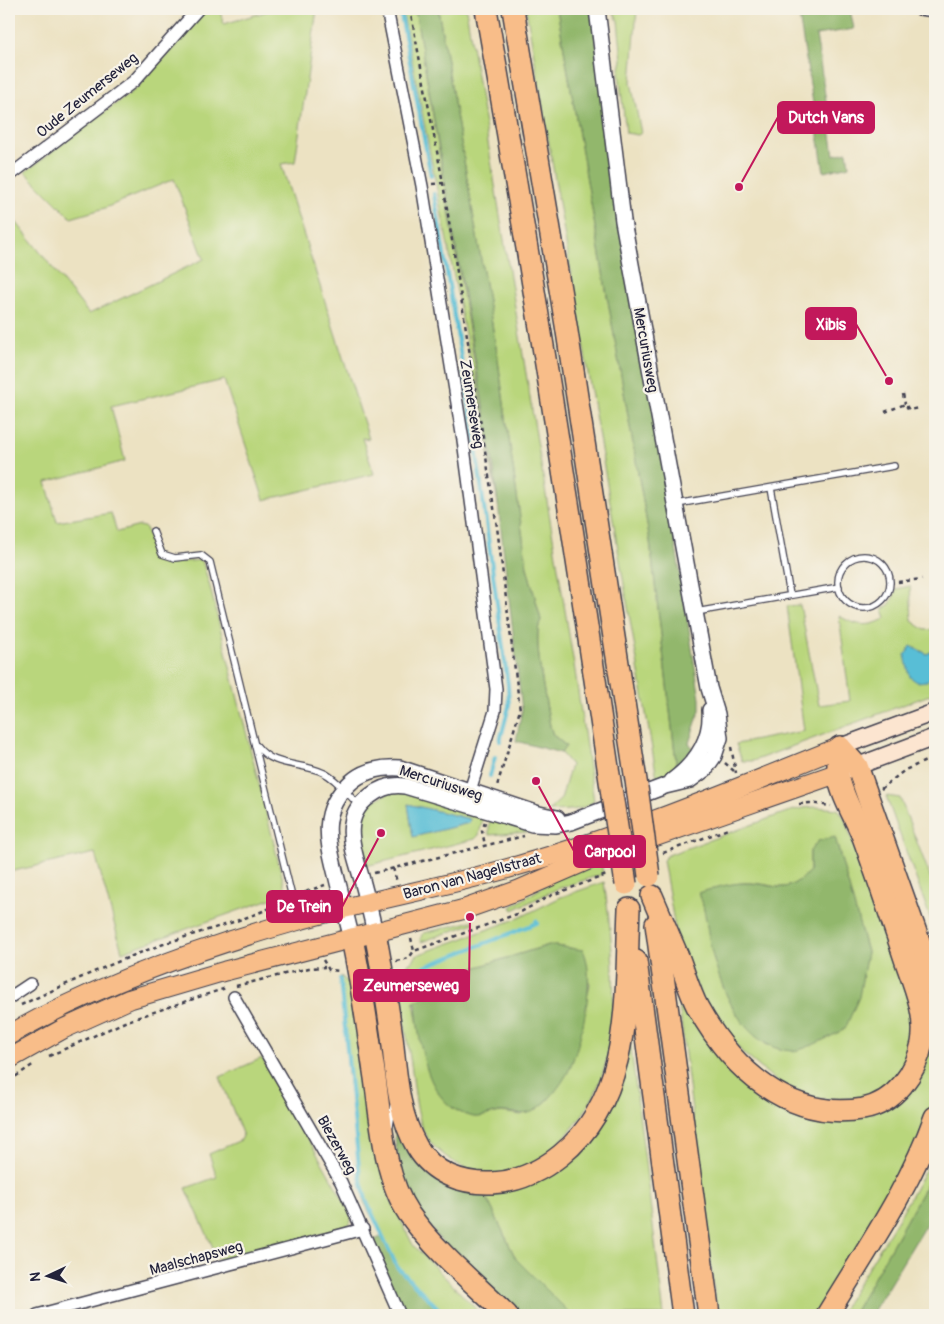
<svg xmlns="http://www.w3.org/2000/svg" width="944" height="1324" font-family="Pangolin,sans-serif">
	<rect width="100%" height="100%" fill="#f7f3e8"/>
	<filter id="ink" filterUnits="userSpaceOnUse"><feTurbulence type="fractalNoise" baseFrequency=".02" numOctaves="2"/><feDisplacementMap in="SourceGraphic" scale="10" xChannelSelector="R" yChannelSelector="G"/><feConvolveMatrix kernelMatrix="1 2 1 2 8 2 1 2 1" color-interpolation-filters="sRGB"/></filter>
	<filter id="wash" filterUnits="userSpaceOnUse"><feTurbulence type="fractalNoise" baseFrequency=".0096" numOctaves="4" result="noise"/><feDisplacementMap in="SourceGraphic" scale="20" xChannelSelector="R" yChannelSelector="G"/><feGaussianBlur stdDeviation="1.12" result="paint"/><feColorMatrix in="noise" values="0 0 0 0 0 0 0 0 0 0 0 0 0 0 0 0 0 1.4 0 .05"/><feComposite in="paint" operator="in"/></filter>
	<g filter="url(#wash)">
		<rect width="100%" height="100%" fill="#ece2c2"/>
		<g fill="#b9d67c" stroke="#6e7c5c" fill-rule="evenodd">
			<path d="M206,9h13l5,15 51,-15h42l-22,153 -14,2 88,275 -7,-1 12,36 -110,26 -40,-120 -113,26 14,55 -79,21 11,40 54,-9 6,19 23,-6 6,2c10,39 21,35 56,32l8,27 76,305 -7,4 -157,56 -27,-99 -86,19v-659l80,101 115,-55 -30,-80 -69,29 -34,10 -46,-46 112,-84z"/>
			<polygon points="402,9 415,9 499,509"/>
			<path d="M438,9h28l109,662 19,130c-10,11 -32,9 -46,10l13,-12 10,-34 -10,-12 5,-7 -13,-11 -3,-9c-3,-21 -19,-90 -9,-106l-14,-53 -30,-214z"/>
			<polygon points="526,9 557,9 650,541 677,770 657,778"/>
			<polygon points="612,9 637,9 631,82 641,133 638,135 626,133 619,73 622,60 618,21"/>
			<path d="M910,586l2,35 13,9 10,-1v21l-8,4 -13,-7 16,31 5,-5v20l-182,68h-11l-6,-17 68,-13 -17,-125 13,-1 19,100 31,-4 -11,-85c18,10 30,12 47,2l-3,-9 7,-5 7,-15z"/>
			<path d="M394,790l90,24 -5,21 -4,4 -109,27 -9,-14 -1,-30 8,-16zM408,804l62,15 -1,4 -56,14z"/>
			<polygon points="886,796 900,798 935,889 935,931"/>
			<path d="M816,807l22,2 6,8 66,184 3,34 -7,25 -15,22 -27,16 -44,1 -40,-15 -37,-31 -34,-40 -31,-68 -15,-85 5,-5 119,-43 16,-4zM835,838l32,114 -22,77 -29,13 -49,3c-31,-25 -48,-59 -56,-99 -4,-18 -5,-36 -12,-53 14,-3 32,-10 46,-10 33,-1 36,16 65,-12v-20z"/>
			<polygon points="492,815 540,831 489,835 489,825"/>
			<polygon points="601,862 603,874 557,889 513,910 511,907 557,878"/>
			<path d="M604,882c9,62 19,151 -8,209 -23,49 -83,108 -140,72 -12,-7 -26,-18 -32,-31 -9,-20 -10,-53 -14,-74 -3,-25 -13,-67 -9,-90l11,-6 5,-7 102,-37 42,-21zM549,945l27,4 14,35 -14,64 -8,23 -21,30 -26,14 -20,-3 -25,5 -17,-5 -19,-18 -16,-35 -10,-56 57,-34z"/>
			<polygon points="473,921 475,923 421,942 420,939 424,933"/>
			<polygon points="341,976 351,985 388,1194 413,1245 482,1315 444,1315 401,1271 364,1202 348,1074"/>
			<path d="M677,988l19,34 78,80 100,11 57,-86c5,24 7,52 1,76 -9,40 -33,78 -54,114 -20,32 -40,65 -60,98h-101z"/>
			<polygon points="629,1032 664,1315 572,1315 516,1259 485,1194 514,1189 575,1153"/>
			<polygon points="262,1058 352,1215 350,1224 339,1229 220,1263 186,1188 217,1177 209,1154 241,1140 243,1136 220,1077"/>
			<polygon points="935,1152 935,1169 853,1315 839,1315 901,1214"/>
		</g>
		<g fill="#92b76c" stroke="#5a6c54">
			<path d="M415,9h23l59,344 30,214 14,53c-10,16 6,85 9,106l3,9 13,11 -5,7 -45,-12 6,-31 -28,-241z"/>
			<polygon points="557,9 591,9 700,699 700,710 689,743 693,748 677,770 650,541"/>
			<polygon points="798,9 850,10 854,29 816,35 834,155 847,152 849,166 824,172"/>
			<path d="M835,837l32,115 -8,45 -14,32c-12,6 -41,22 -53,22 -49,-2 -71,-62 -81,-102 -4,-19 -5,-38 -12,-56 14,-5 31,-10 46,-10 33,0 37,15 65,-12v-20l8,-10z"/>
			<path d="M549,945l34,5c14,27 -2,95 -15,122 -7,13 -19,29 -31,37 -12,9 -24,2 -37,3 -9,1 -17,6 -26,5 -49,-9 -55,-74 -58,-113l-3,-1 58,-34z"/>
			<path d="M395,1116c3,8 2,16 5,23 2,5 6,9 9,13 20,29 42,40 76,42l31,65 56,56h-61c-56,-60 -121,-108 -116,-199z"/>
			<polygon points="935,1169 935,1209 871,1315 853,1315"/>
			<polygon points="381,1237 401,1271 444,1315 404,1315 372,1241"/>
		</g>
		<g fill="#59bed6" stroke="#3e7088">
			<polygon points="911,646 927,654 935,650 935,673 927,681 917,682 910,677 905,655"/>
			<polygon points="408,804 470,819 469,823 413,837"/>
		</g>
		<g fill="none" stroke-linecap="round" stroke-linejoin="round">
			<g stroke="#59bed6" stroke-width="4">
				<polyline points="400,9 431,176"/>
				<polyline points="434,194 476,448 508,685 509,706 500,741"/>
				<polyline points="490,776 495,757"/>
				<polyline points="406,974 537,923 536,921"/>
				<polyline points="340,979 360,1177 366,1200 397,1267 445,1315"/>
			</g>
		</g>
	</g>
	<g filter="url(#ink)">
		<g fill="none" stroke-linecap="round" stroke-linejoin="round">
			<g stroke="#403f4f" stroke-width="8">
				<g id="service">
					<polyline points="771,488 790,595"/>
					<polyline points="677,504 894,466"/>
					<polyline points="153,531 162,554 175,558 201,555 210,562 292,897"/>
					<circle cx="864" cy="582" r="26"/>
					<polyline points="696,612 839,587"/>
					<path d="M257,746c16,22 45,16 67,27 13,6 24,22 34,31"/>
					<polyline points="390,1126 393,1106"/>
				</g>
			</g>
			<g stroke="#403f4f" stroke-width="14">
				<g id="minor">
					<polyline points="387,9 422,186 463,440 496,689 495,711 468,797"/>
					<polyline points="919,9 935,11"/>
					<polyline points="9,176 134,81 198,9"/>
					<polyline points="234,997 341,1182 400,1315"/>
					<polyline points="9,998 30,984"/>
					<polyline points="37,1315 363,1229"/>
				</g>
			</g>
			<g stroke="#403f4f" stroke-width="18">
				<g id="tertiary">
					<path d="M672,781c23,-17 40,-41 38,-71"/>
					<path d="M375,933c-4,-18 -8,-35 -13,-53 -8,-29 -23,-62 8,-84 10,-8 22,-12 35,-10l127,38 24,1 15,-3 94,-36 25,-6 15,-11 9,-13 6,-18 -3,-24 -8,-26 -86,-467 -26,-212"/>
					<path d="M352,939c-5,-18 -9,-37 -14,-56 -9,-38 -21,-70 12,-100 14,-13 32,-16 50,-15l139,46 18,4"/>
				</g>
			</g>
			<g stroke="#403f4f" stroke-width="19">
				<g id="secondary">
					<polyline points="840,747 935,712"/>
					<polyline points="847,770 935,737"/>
				</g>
			</g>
			<g stroke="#403f4f" stroke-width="21">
				<g id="primary">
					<path d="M9,1035c89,-51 188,-86 287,-114 74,-21 150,-34 224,-56 109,-31 215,-76 320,-118"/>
					<polyline points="9,1059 63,1029 130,999 225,971 465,909 519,890 588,860 838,773"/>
				</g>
			</g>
			<g stroke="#403f4f" stroke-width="24">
				<g id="motorway">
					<path d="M486,9c46,261 88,523 126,786"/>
					<polyline points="513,9 566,325 637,787"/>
					<polyline points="840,747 857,766 935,986"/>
					<path d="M652,896c9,21 18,42 27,63 6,16 11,34 19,49 34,61 90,113 165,101 32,-6 53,-36 59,-66 5,-27 -7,-56 -16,-81 -14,-42 -28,-84 -43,-125 -8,-20 -22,-42 -25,-63 -1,-8 1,-19 2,-27"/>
					<polyline points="656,924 709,1315"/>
					<path d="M375,933c7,34 12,69 17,104 4,36 6,78 25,110 16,27 45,37 75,36 25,-1 49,-12 69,-28 73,-59 64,-162 68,-246"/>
					<path d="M352,939c10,46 16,93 23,139 6,43 9,99 34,136 27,38 65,69 98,101"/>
					<polyline points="636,961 683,1315"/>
					<path d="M827,1315c38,-63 83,-127 108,-198"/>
				</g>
			</g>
			<g stroke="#403f4f" stroke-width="2.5" stroke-dasharray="4 4" stroke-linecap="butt">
				<polyline points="410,9 443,183 497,527 520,710 497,786"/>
				<polyline points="432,184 443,183"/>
				<polyline points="903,394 905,404"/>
				<polyline points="885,412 905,404 909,410 919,408"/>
				<polyline points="890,583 922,579"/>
				<polyline points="731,747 736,773"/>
				<polyline points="725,763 734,771"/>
				<polyline points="881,789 905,770 935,757"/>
				<polyline points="799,804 810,803 831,806"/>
				<polyline points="485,822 482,831 485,845"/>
				<polyline points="663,853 728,829"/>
				<polyline points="393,868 397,882"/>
				<polyline points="374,873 524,836"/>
				<polyline points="305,891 308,902"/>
				<polyline points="299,894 325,885"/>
				<polyline points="411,938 414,951"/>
				<polyline points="323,960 329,970 341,971"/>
				<polyline points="396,961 409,958 414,951 517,914 552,895 609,874"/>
				<polyline points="236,986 309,968 325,967"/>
				<path d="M21,1005c45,-21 91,-42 137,-59 42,-15 88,-25 127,-45"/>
				<polyline points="49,1056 127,1021 226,988"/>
				<polyline points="9,1081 34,1064"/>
			</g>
			<use href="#service" stroke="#fff" stroke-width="5.5"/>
			<use href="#minor" stroke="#fff" stroke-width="11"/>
			<use href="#tertiary" stroke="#fff" stroke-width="15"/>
			<use href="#secondary" stroke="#fce5d0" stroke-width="16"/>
			<use href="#primary" stroke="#f8bd89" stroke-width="19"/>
			<use href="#motorway" stroke="#f8bd89" stroke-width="21"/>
			<g stroke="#403f4f" stroke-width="24" stroke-linecap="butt">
				<g id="motorway-bridge">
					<polyline points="637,787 649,876"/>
					<polyline points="612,795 626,884"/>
				</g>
			</g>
			<use href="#motorway-bridge" stroke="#f8bd89" stroke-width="21"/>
		</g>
	</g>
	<g text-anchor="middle" stroke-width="4.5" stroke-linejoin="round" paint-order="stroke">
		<g font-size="15" fill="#22223b" stroke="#f7f3e8">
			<text transform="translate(87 95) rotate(-39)" y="5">Oude Zeumerseweg</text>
			<text transform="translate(646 350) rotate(80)" y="5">Mercuriusweg</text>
			<text transform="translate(472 404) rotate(81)" y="5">Zeumerseweg</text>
			<text transform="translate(441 783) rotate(18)" y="5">Mercuriusweg</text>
			<text transform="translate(472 876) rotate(-15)" y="5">Baron van Nagellstraat</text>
			<text transform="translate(337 1145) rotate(61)" y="5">Biezerweg</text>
			<text transform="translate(196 1258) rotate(-15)" y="5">Maalschapsweg</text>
		</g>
	</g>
	<path fill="none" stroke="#c2185b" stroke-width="2" d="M739 187L778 117M889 381L856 324M536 781L574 851M381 833L342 907M470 917L469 986"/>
	<g fill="#c2185b" stroke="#f7f3e8" stroke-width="2">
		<circle cx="739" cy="187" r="5"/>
		<circle cx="889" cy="381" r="5"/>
		<circle cx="536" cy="781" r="5"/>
		<circle cx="381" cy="833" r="5"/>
		<circle cx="470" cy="917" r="5"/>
	</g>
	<g fill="#c2185b" stroke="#c2185b" stroke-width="2">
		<rect x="778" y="102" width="96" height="31" rx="5"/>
		<rect x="806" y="308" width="50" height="31" rx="5"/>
		<rect x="574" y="836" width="71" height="31" rx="5"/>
		<rect x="267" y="891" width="75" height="31" rx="5"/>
		<rect x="354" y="970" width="115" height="31" rx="5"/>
	</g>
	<g font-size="16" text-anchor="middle" font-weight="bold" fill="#fff">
		<text x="826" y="123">Dutch Vans</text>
		<text x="831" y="330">Xibis</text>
		<text x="610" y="857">Carpool</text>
		<text x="304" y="912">De Trein</text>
		<text x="411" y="991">Zeumerseweg</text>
	</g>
	<rect width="944" height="1324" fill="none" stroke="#f7f3e8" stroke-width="30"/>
	<g transform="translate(48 1276) rotate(266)" stroke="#f7f3e8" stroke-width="4" paint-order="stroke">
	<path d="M0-4L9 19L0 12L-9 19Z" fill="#22223b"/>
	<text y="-8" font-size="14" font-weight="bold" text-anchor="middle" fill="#22223b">N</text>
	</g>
</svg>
